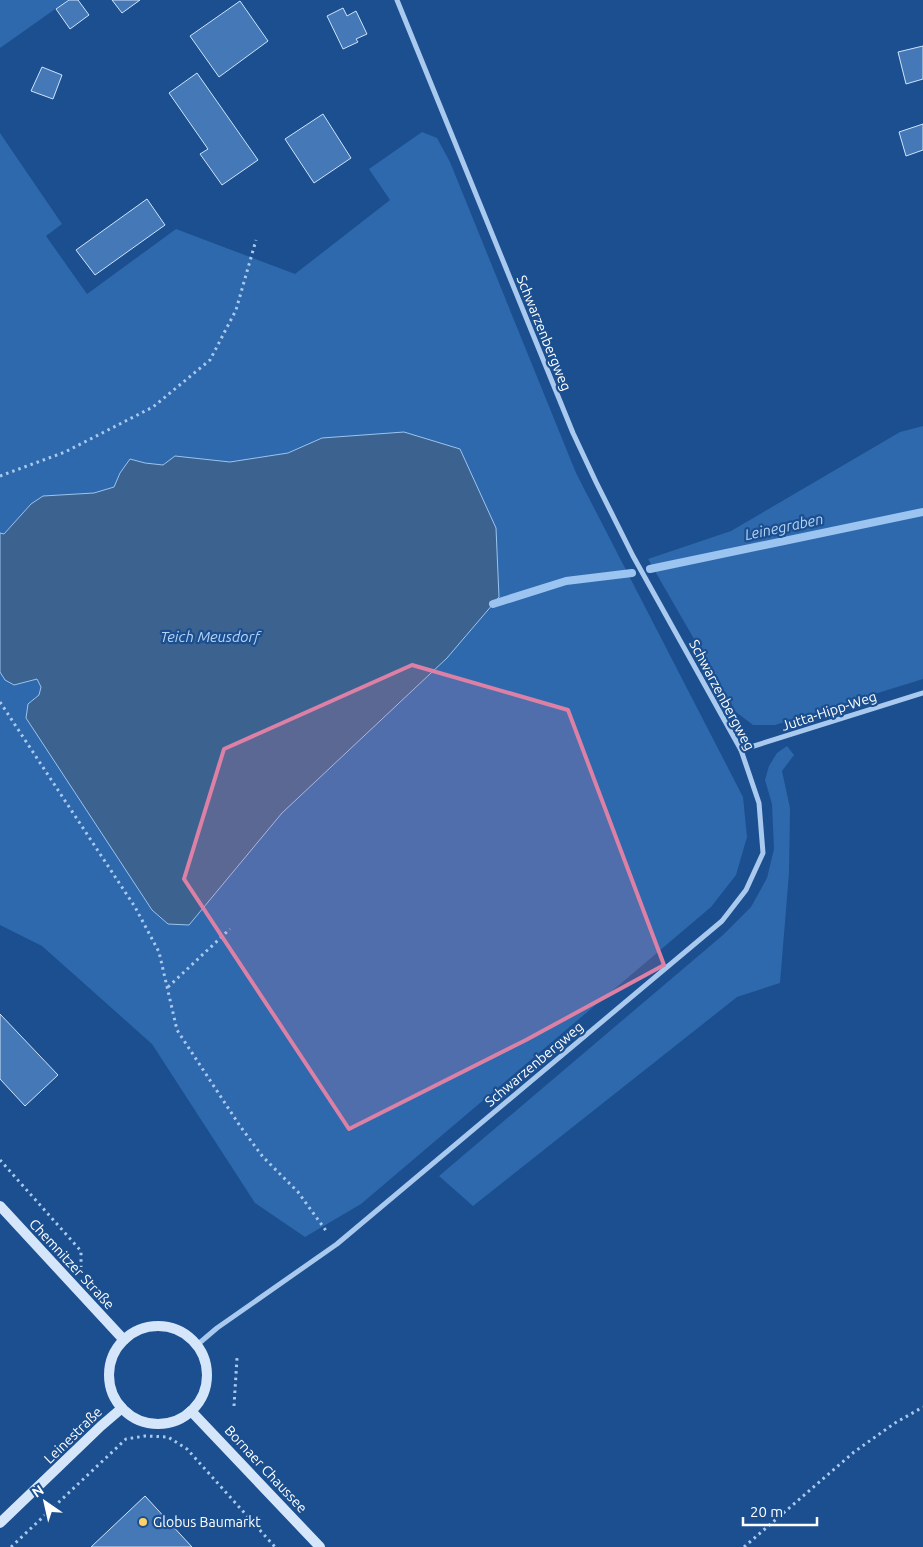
<svg xmlns="http://www.w3.org/2000/svg" width="923" height="1547" font-family="Ubuntu,sans-serif">
	<rect width="100%" height="100%" fill="#1b4f8f"/>
	<g fill="#2e69ad">
		<polygon points="0,0 68,0 0,48"/>
		<polygon points="422,132 437,138 450,162 576,473 743,797 747,837 736,875 711,907 361,1204 305,1237 255,1203 152,1044 42,946 0,925 0,672 5,680 14,685 37,679 41,687 39,695 28,704 26,718 152,910 189,925 282,813 322,438 288,453 230,462 175,456 163,465 145,463 130,459 120,473 114,487 94,493 43,496 31,504 4,534 0,533 0,133 62,224 46,236 87,294 176,229 295,274 390,200 369,169"/>
		<polygon points="923,426 923,679 775,725 753,725 736,712 648,559 731,531 900,432"/>
		<polygon points="787,746 794,755 782,771 790,808 789,873 780,983 737,997 473,1206 439,1176 723,935 751,907 767,878 774,849 772,804 765,780 769,766 777,753"/>
	</g>
	<polygon fill="#3c6290" stroke="#9cc4f0" points="404,432 460,449 496,528 499,597 447,658 282,813 189,925 168,924 152,910 26,718 28,704 39,695 41,687 37,679 14,685 5,680 0,672 0,533 4,534 31,504 43,496 94,493 114,487 120,473 130,459 145,463 163,465 175,456 230,462 288,453 322,438"/>
	<g fill="none" stroke-linecap="round" stroke-linejoin="round">
		<g stroke="#9cc4f0" stroke-width="8">
			<polyline points="650,569 923,512"/>
			<polyline points="493,604 566,581 632,573"/>
		</g>
	</g>
	<g fill="#4478b7" stroke="#cfe3fa">
		<polygon points="69,0 78,0 89,15 70,29 56,9"/>
		<polygon points="112,0 140,0 122,13"/>
		<polygon points="240,1 268,41 219,77 190,36"/>
		<polygon points="343,8 347,16 356,11 367,34 356,39 358,42 343,49 327,16"/>
		<polygon points="923,46 923,79 906,84 898,52"/>
		<polygon points="42,67 62,75 53,99 31,91"/>
		<polygon points="197,73 258,160 222,185 200,154 208,149 169,93"/>
		<polygon points="323,114 351,158 314,183 285,139"/>
		<polygon points="923,124 923,150 906,156 899,132"/>
		<polygon points="147,199 165,225 95,275 76,250"/>
		<polygon points="0,1014 58,1075 25,1106 0,1079"/>
		<polygon points="145,1496 192,1547 91,1547"/>
	</g>
	<g fill="none" stroke-linecap="round" stroke-linejoin="round">
		<g stroke="#a9c9ee" stroke-width="3" stroke-dasharray="2.5 4" stroke-linecap="butt">
			<polyline points="0,476 65,452 153,407 210,360 236,310 256,240"/>
			<polyline points="0,702 135,907 159,952 177,1030 240,1126 263,1157 298,1192 327,1232"/>
			<polyline points="168,987 230,929"/>
			<polyline points="0,1160 81,1251 81,1267"/>
			<polyline points="234,1406 237,1358"/>
			<polyline points="11,1547 126,1439 145,1436 168,1437 187,1449 275,1547"/>
			<polyline points="744,1547 854,1452 895,1423 923,1407"/>
		</g>
		<g stroke="#a9c9ee" stroke-width="5">
			<polyline points="741,750 923,693"/>
			<polyline points="197,1345 217,1328 337,1244 722,921 746,890 763,853 759,803 741,750 633,556 596,482 573,433 397,0"/>
		</g>
		<g stroke="#d6e6fa" stroke-width="10">
			<polyline points="0,1206 124,1340"/>
			<circle cx="158" cy="1375" r="49"/>
			<polyline points="191,1411 320,1547"/>
			<polyline points="0,1523 101,1426 122,1408"/>
		</g>
	</g>
	<path fill="#dd80a5" fill-opacity="0.2" stroke="#dd80a5" stroke-width="4" stroke-linejoin="round" d="M412,665l156,45 96,255 -138,75 -177,89 -165,-250 40,-130z"/>
	<circle fill="#ffd166" stroke="#1b4f8f" stroke-width="2" cx="143" cy="1522" r="5"/>
	<g text-anchor="middle" stroke-width="4.5" stroke-linejoin="round" paint-order="stroke">
		<g font-size="14" fill="#fff" stroke="#1b4f8f">
			<text transform="translate(544 333) rotate(68)" y="5">Schwarzenbergweg</text>
			<text transform="translate(722 695) rotate(62)" y="5">Schwarzenbergweg</text>
			<text transform="translate(829 711) rotate(-18)" y="5">Jutta-Hipp-Weg</text>
			<text transform="translate(534 1064) rotate(-40)" y="5">Schwarzenbergweg</text>
			<text transform="translate(72 1264) rotate(47)" y="5">Chemnitzer Straße</text>
			<text transform="translate(73 1435) rotate(-44)" y="5">Leinestraße</text>
			<text transform="translate(266 1469) rotate(47)" y="5">Bornaer Chaussee</text>
		</g>
		<g font-size="14" fill="#fff" stroke="#1b4f8f" text-anchor="start">
			<text x="153" y="1527">Globus Baumarkt</text>
		</g>
		<g font-size="15" font-style="italic" fill="#b5d3f5" stroke="#1b4f8f">
			<text transform="translate(784 527) rotate(-12)" y="5">Leinegraben</text>
			<text x="210" y="642">Teich Meusdorf</text>
		</g>
	</g>
	<g transform="translate(45 1502) rotate(326)" stroke="#1b4f8f" stroke-width="4" paint-order="stroke">
	<path d="M0-4L9 19L0 12L-9 19Z" fill="#ffffff"/>
	<text y="-8" font-size="14" font-weight="bold" text-anchor="middle" fill="#ffffff">N</text>
	</g>
	<path d="M743 1517v8h74v-8" fill="none" stroke="#ffffff" stroke-width="2.5"/>
	<text x="750" y="1517" font-size="15" fill="#ffffff" stroke="#1b4f8f" stroke-width="4" paint-order="stroke">20 m</text>
</svg>
